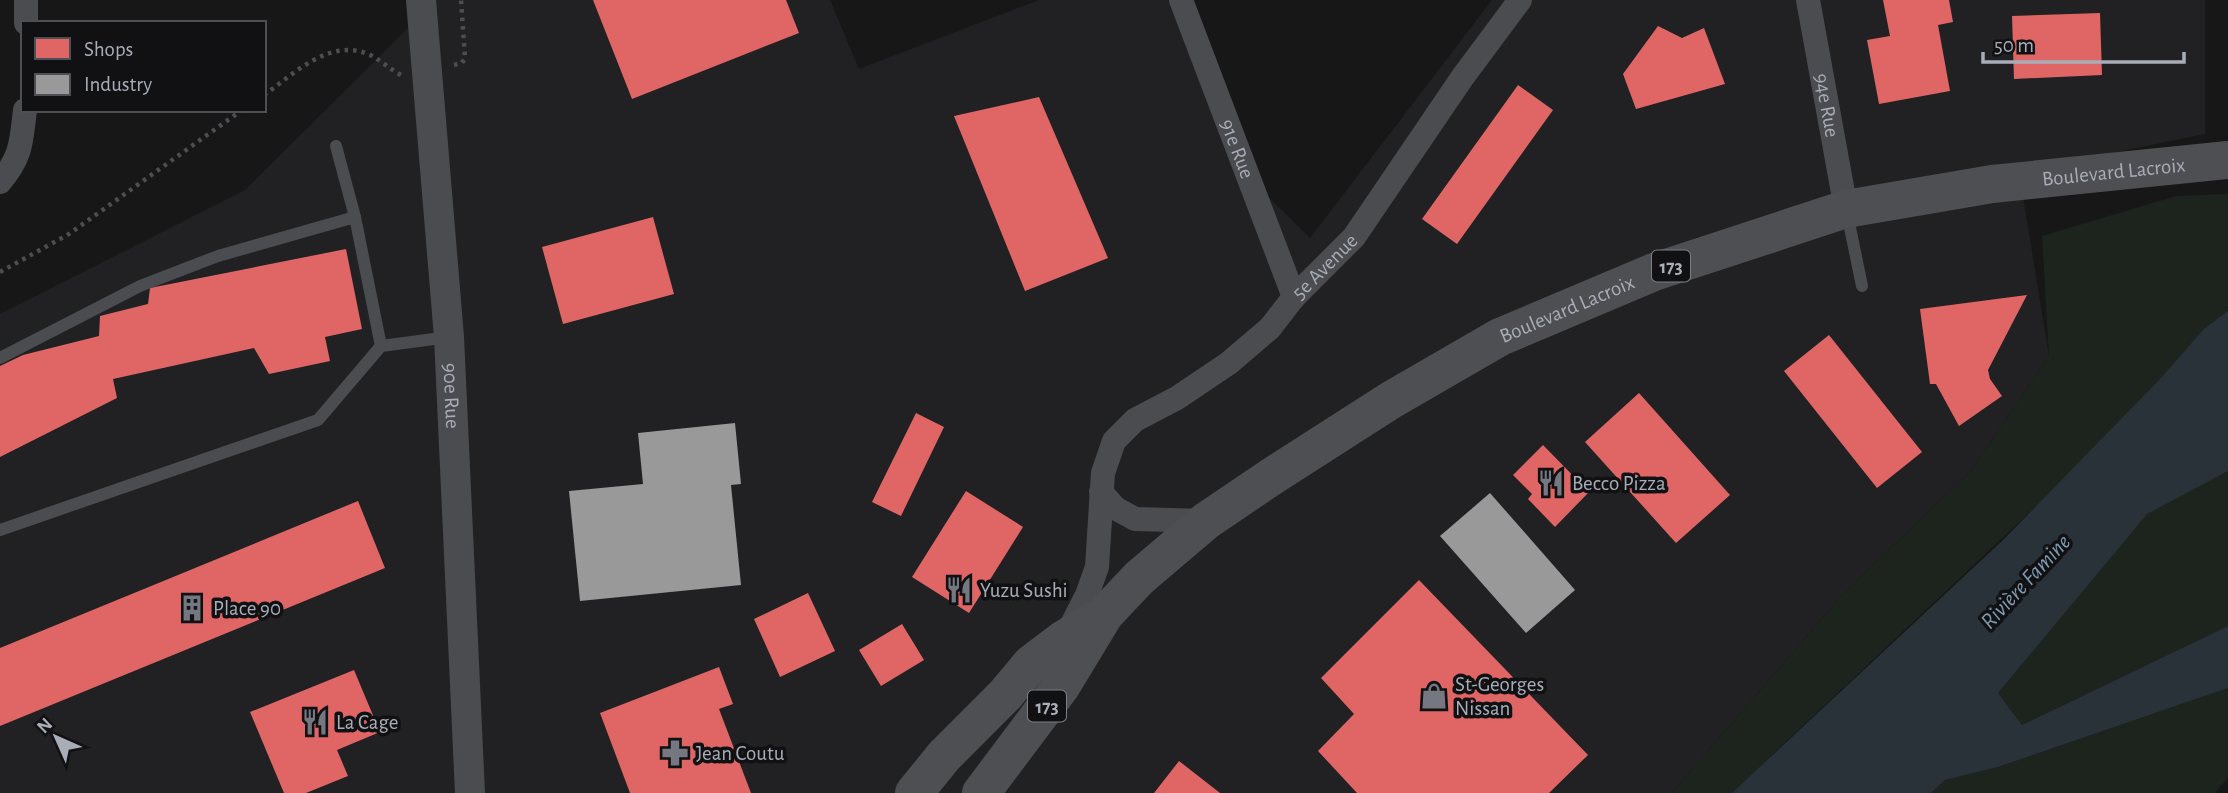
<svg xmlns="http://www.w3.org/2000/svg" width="2228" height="793" font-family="'Alegreya Sans',sans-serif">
	<rect width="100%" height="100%" fill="#171717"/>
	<polygon fill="#212123" points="436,0 830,0 859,69 1039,0 1177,0 1243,172 1310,238 1492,0 2205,0 2205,134 2019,172 2049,356 1971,471 1843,594 1672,793 0,793 0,314 245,190"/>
	<g fill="#1d241e">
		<polygon points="2228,194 2228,317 2032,510 1775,752 1738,793 1672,793 1843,594 1971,471 2049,356 2042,236 2176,196"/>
		<polygon points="2228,471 2228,626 2022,725 1998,693 2147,513"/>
		<polygon points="2228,688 2228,778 2215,793 1931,793 1945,780 1998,767"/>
	</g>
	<polygon fill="#2a3239" points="2228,311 2228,471 2147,514 1998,693 2022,725 2228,626 2228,688 1998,767 1945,780 1931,793 1732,793 2003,540 2161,378 2204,329"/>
	<g fill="#e06666">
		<polygon points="593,0 786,0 799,33 632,99"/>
		<polygon points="1883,0 1949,0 1953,22 1938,25 1950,91 1879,104 1867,40 1890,36"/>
		<polygon points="2100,13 2102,75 2014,79 2012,16"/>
		<polygon points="1658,26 1682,38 1704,28 1725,84 1636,109 1623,74"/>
		<polygon points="1518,85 1553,110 1457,244 1422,219"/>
		<polygon points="1039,97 1108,258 1025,291 954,116"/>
		<polygon points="653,217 674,294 563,324 542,247"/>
		<polygon points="346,249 362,329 325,337 330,361 269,374 254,348 113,379 117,398 0,457 0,366 23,355 99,336 100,316 148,304 150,288"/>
		<polygon points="2027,295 1988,370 1990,379 2002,396 1959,426 1936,384 1930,384 1920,309"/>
		<polygon points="1829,335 1922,452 1877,488 1784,371"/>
		<polygon points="1639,393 1730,495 1676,543 1585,442"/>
		<polygon points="916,413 944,427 901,516 872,502"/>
		<polygon points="1543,445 1589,492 1555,527 1528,499 1532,494 1513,475"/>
		<polygon points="966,491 1023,527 969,613 912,577"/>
		<polygon points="358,501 385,568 0,726 0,648"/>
		<polygon points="1419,580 1588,755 1549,793 1357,793 1318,751 1354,714 1321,678"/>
		<polygon points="808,593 835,651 780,677 754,619"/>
		<polygon points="902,624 924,660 881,686 859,650"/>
		<polygon points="719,667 733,704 719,709 751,793 630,793 600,713"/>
		<polygon points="354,670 380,732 337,750 348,776 306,793 284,793 250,712"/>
		<polygon points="1179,761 1220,793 1154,793"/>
	</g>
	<g fill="#999">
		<polygon points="735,423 741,484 731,485 741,585 580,601 569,491 643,484 638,433"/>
		<polygon points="1490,493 1575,590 1526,633 1440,536"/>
	</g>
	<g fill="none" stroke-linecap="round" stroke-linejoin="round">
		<g stroke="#4d4e52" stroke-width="4.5" stroke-dasharray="3.5 5" stroke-linecap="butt">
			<polyline points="454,65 462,63 465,58 461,0"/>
			<path d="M264,95c30,-21 65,-57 104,-41 12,5 21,15 33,21"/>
			<polyline points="0,272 69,234 242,110"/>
		</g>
		<g stroke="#4b4c50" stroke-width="12">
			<polyline points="336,146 355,217"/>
			<polyline points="1847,213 1862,286"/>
			<polyline points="0,358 140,286 218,256 355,217 381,346"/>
			<polyline points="0,530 318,420 381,346 449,337"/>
		</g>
		<g stroke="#4b4c50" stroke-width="24">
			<path id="s1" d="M1181,0l113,297"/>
			<path id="s2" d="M1808,0l38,209"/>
			<polyline points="26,23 26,0"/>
			<path d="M0,182c22,-26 21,-40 25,-72"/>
			<polyline points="1101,492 1115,508 1135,519 1206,521"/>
			<path id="s3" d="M1066,636l21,-41 10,-28 6,-94 11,-32 21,-21 42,-22 52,-35 41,-35 24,-31 60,-60 108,-159 58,-78"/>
		</g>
		<path stroke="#4b4c50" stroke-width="30" id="s4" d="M421,0l28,337 21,456"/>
		<g stroke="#4d4f52" stroke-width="38">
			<polyline points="914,793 944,756 1005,695 1031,664 1064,639 1097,619"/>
			<path id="s5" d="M981,793l81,-108 43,-71 34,-36 67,-57 65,-44 120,-77 109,-63 154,-65 192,-63 146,-25 236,-24"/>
		</g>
	</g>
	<defs>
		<g id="restaurant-bare" transform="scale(2.1)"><path d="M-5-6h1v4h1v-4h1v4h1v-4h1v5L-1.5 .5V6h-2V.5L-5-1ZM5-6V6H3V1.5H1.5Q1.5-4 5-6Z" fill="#757880" stroke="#111113" stroke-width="2.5" paint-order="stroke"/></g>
		<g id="building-bare" transform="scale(2.1)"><path d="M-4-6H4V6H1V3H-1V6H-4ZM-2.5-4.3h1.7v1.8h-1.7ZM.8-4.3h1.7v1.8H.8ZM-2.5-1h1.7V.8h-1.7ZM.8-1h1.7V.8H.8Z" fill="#757880" stroke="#111113" stroke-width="2.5" paint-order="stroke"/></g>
		<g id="shop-bare" transform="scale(2.1)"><path d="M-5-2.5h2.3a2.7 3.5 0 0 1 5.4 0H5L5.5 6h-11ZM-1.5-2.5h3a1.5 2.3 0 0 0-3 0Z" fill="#757880" stroke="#111113" stroke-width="2.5" paint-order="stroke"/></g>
		<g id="pharmacy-bare" transform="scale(2.1)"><path d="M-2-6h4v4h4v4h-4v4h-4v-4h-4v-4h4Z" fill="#757880" stroke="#111113" stroke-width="2.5" paint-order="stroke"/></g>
	</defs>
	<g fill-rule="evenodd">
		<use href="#restaurant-bare" x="1551" y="483"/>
		<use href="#restaurant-bare" x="959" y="590"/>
		<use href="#building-bare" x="192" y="608"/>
		<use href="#shop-bare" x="1434" y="696"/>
		<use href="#restaurant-bare" x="315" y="722"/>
		<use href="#pharmacy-bare" x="675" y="753"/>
	</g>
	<g text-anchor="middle" stroke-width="7" stroke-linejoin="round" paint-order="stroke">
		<g fill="#111113" stroke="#7b7e86" stroke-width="2">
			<rect x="1652" y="250.5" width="38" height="31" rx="5"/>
			<rect x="1028" y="690.5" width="38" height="31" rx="5"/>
		</g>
		<g font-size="19" font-weight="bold" fill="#a8adb8">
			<text x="1671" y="273">173</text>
			<text x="1047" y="713">173</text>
		</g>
		<g font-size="21" fill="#a8adb8" stroke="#111113">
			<text dy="7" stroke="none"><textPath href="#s2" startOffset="107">94e Rue</textPath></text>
			<text dy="7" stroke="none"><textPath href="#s1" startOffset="159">91e Rue</textPath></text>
			<text dy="7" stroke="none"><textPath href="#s5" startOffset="1342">Boulevard Lacroix</textPath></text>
			<text dy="7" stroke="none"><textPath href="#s3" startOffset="480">5e Avenue</textPath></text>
			<text dy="7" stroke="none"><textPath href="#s5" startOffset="775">Boulevard Lacroix</textPath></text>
			<text dy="7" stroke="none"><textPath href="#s4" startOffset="397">90e Rue</textPath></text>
		</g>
		<g font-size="21" fill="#a8adb8" stroke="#111113" text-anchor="start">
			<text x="1572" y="490">Becco Pizza</text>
			<text x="980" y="597">Yuzu Sushi</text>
			<text x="213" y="615">Place 90</text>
			<text x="1455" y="691">St-Georges<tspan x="1455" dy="24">Nissan</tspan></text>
			<text x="336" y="729">La Cage</text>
			<text x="696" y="760">Jean Coutu</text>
		</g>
		<g font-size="23" font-style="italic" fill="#7f9bb3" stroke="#111113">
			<text transform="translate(2025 581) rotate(-47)" y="8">Rivière Famine</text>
		</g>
	</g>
	<rect x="21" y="21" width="245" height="91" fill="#111113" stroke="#4d4f55" stroke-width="2"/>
	<rect x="35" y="38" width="35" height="21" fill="#e06666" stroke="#4d4f55" stroke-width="2"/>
	<text x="84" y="56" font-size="21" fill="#a8adb8">Shops</text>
	<rect x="35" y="74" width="35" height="21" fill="#999999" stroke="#4d4f55" stroke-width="2"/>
	<text x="84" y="91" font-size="21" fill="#a8adb8">Industry</text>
	<g transform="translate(56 737) rotate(315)" stroke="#111113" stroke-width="5" paint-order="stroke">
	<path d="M0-5L12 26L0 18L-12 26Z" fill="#a8adb8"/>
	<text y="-10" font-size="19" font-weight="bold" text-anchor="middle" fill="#a8adb8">N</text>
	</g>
	<path d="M1983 52v10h201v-10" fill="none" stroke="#a8adb8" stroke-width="3.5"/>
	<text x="1994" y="52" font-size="21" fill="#a8adb8" stroke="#111113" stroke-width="5" paint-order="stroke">50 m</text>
</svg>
